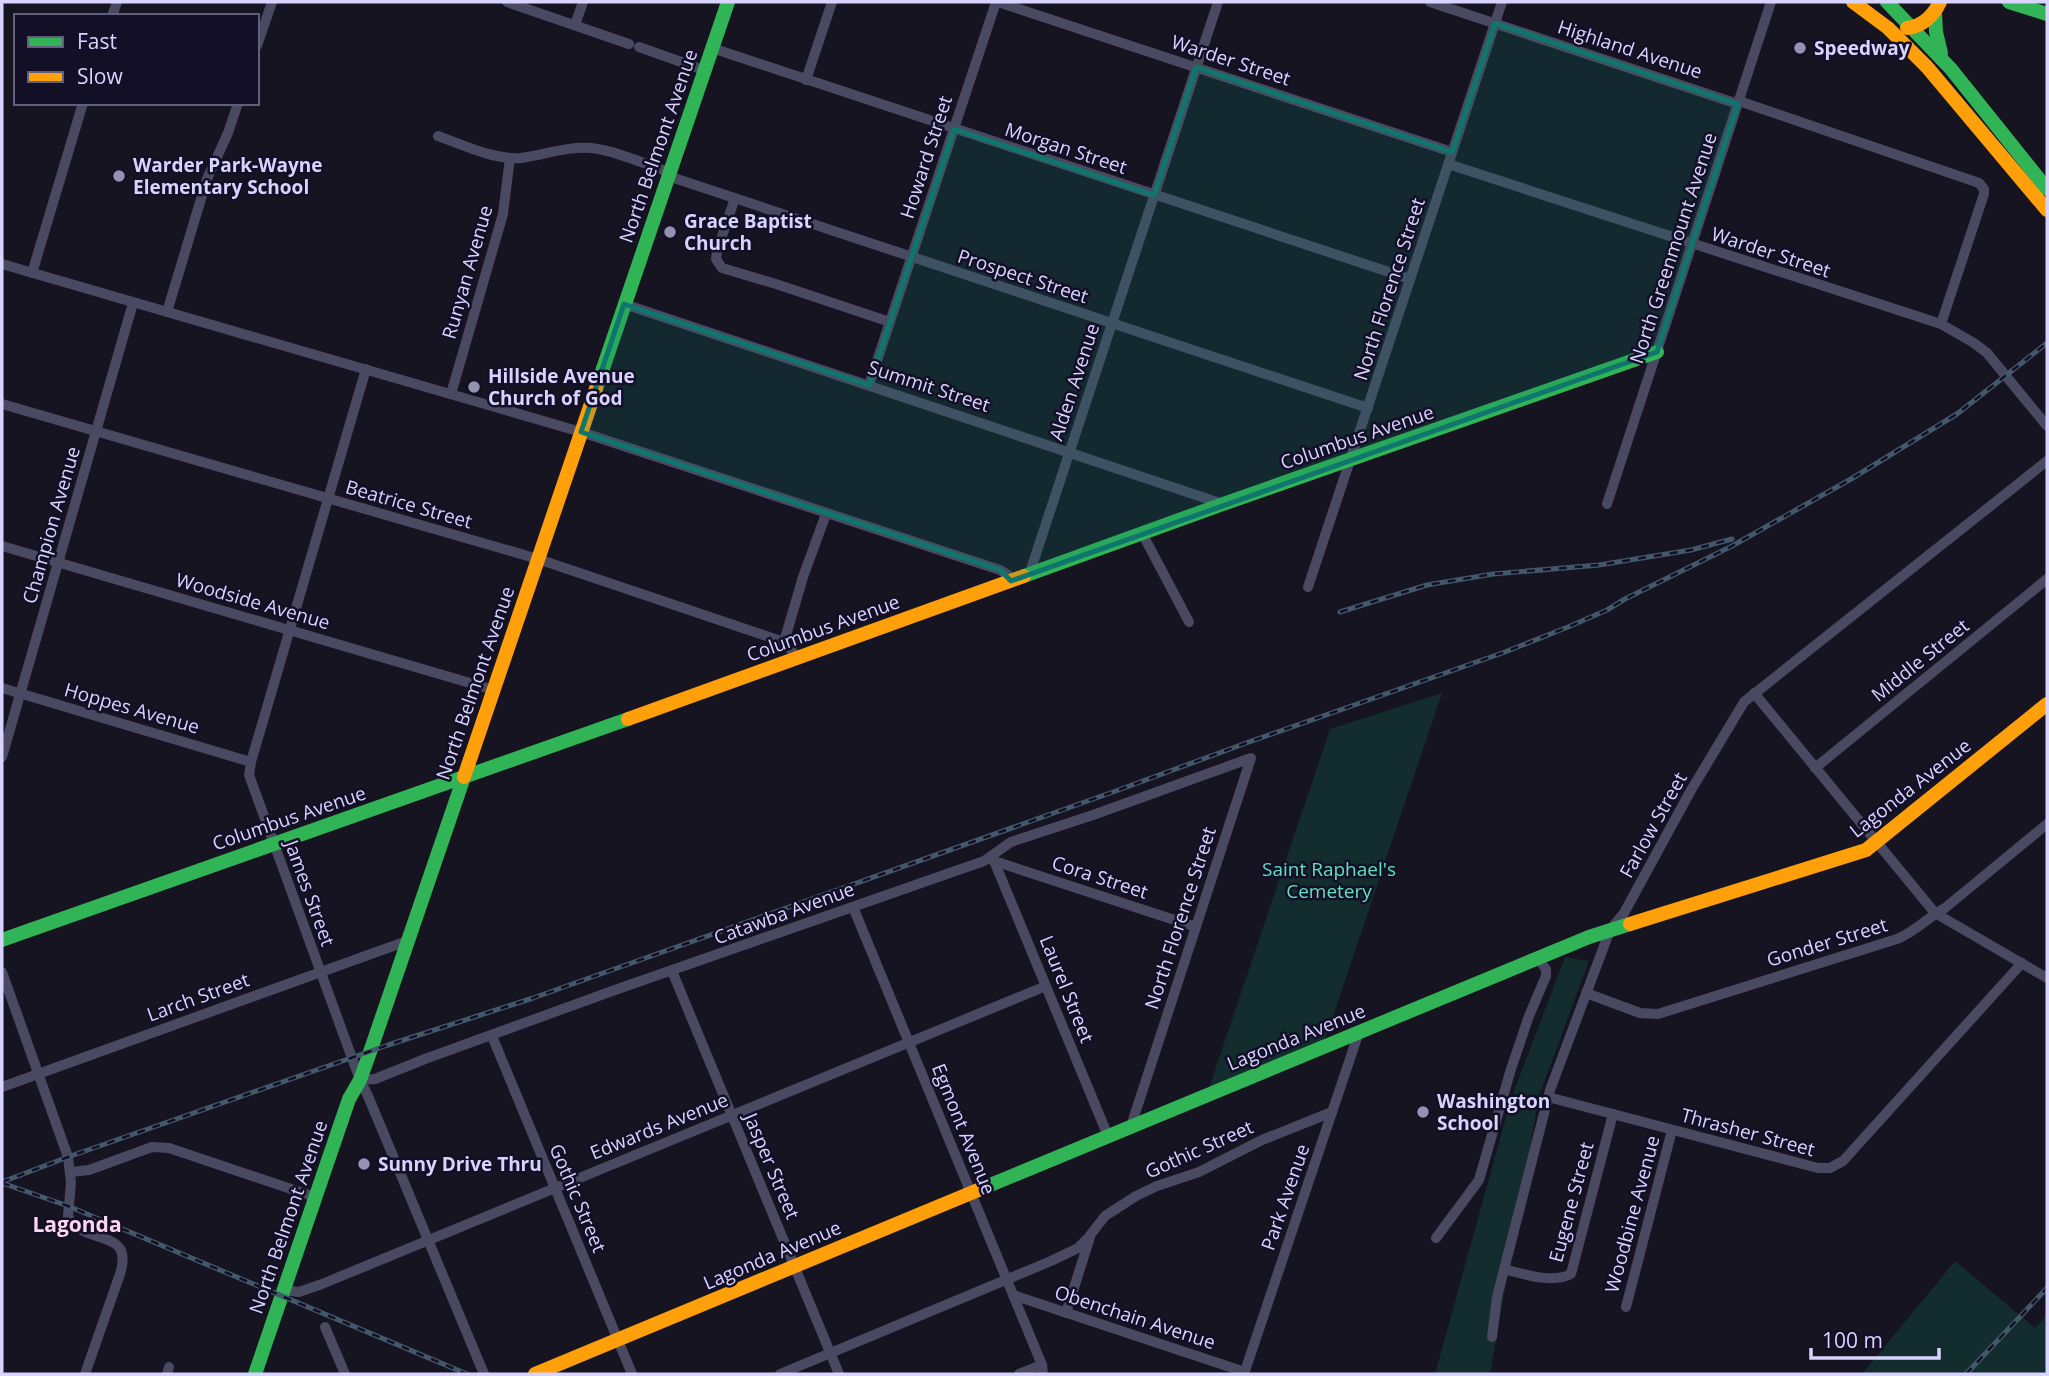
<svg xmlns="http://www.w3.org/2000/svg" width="2049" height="1376" font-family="'Open Sans',sans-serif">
	<rect width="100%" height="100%" fill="#161421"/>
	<g fill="#132c2d">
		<polygon points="1442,693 1323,1046 1207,1094 1330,729"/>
		<polygon points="1565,957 1589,961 1539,1096 1490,1374 1435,1374 1511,1099"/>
		<polygon points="1955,1261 2035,1328 2047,1315 2047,1374 1862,1374"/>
	</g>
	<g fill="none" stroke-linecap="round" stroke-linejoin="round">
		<g stroke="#4a4962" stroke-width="10">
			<polyline points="507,2 629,44"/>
			<polyline points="998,2 1452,152"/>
			<polyline points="1430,2 1738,104"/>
			<polyline points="112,16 117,2"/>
			<polyline points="575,25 583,2"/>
			<polyline points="257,46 272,2"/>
			<polyline points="639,47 704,70"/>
			<polyline points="712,48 1410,279"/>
			<polyline points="806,80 832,2"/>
			<polyline points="1739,101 1979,183 1984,189 1984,194 1941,324"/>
			<path d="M438,136c25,9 56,24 83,22 24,-3 46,-12 70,-10 26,3 53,16 78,24"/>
			<polyline points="1448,164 1941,324 1974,343 1987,353 2047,426"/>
			<polyline points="668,176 1368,408"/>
			<polyline points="735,198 717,251 716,259 722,268 776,284 890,322"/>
			<polyline points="2,264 581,432 1000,570 1008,575 1011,581"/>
			<polyline points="32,273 83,103"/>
			<polyline points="624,304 1223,504"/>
			<polyline points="167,312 207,179 228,133 238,103"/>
			<polyline points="366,369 251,762 249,775 360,1080 368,1096 484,1374"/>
			<polyline points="869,385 996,2"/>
			<polyline points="451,394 503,214 510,158"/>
			<polyline points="2,404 538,559 784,642 797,657"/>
			<polyline points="1607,504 1771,2"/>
			<polyline points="1142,533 1189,622"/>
			<polyline points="2,546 494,690"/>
			<polyline points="1029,575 1218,2"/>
			<polyline points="1308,587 1502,2"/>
			<polyline points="784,642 803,577 826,514"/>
			<polyline points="2,688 251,762"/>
			<polyline points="1754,693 1935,913 2047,978"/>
			<polyline points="2,757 133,303"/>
			<polyline points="1815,768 2047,579"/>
			<polyline points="992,856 1108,1136"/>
			<polyline points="994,861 1196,927"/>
			<polyline points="853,907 1042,1365 1043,1374"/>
			<polyline points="672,971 839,1374"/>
			<path d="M2,972l66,185 3,26 -3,33c14,31 67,10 52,58l-35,100"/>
			<path d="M1586,993l54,20 18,1 239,-75c18,-7 31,-22 48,-31l102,-84"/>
			<polyline points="492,1036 632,1374"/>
			<polyline points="360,1080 375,1079 425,1059 615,990 984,861 1011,842 1093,815 1251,758 1131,1126"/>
			<polyline points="2,1087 407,941"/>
			<polyline points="1548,1097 1818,1168 1830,1168 1843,1161 2022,963"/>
			<polyline points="71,1172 89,1170 152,1147 169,1148 315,1197"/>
			<polyline points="1436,1238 1479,1180 1511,1069 1529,1016 1546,976 1546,969 1538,959"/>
			<path d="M1504,1269c19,5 49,15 67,5l42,-160"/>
			<polyline points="283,1290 299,1292 322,1284 1046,986"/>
			<polyline points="1013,1295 1245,1372"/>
			<polyline points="1626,1307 1672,1130"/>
			<polyline points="1066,1313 1091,1234 1105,1216 1136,1196 1157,1186 1199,1172 1262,1140 1332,1112"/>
			<polyline points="325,1327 345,1374"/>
			<polyline points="1492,1337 1497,1297 1550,1090 1610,930 1624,913 1690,792 1744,702 2047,461"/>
			<polyline points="167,1374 169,1367"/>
			<polyline points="780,1374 1051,1261 1078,1248 1089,1237"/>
			<polyline points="1019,1374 1042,1365"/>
			<polyline points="1244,1374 1359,1032"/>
		</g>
		<g stroke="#30b455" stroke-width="14">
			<polyline points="1887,2 1951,69 2047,189"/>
			<polyline points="2009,2 2047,14"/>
			<polyline points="1935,13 1936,32 1941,53"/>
			<polyline points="596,389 728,2"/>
			<polyline points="1024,576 1223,504 1657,352"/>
			<polyline points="2,940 628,719"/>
			<polyline points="983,1188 1589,937 1630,924"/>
			<polyline points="255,1374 349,1099 360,1080 370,1052 464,777"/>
		</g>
		<g stroke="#ff9f0a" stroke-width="14">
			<polyline points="1853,2 1888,28 1927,67 2047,210"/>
			<path d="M1907,28c16,-2 26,-12 33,-26"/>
			<polyline points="628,719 1024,576"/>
			<polyline points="464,777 596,389"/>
			<polyline points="1630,924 1866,850 2047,704"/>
			<polyline points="535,1374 983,1188"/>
		</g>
		<g stroke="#43596b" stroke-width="5">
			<g id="rail">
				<polyline points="1340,612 1427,585 1493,574 1599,565 1691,550 1732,539"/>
				<polyline points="2,1182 68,1157 388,1045 533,998 1113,792 1249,742 1505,652 1568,627 1607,610 1625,599 1732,546 1851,479 1957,414 2047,343"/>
				<polyline points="2,1183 68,1206 467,1374"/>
				<polyline points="1966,1374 2047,1288"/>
			</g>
		</g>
		<use href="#rail" stroke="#130f26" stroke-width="2.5" stroke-dasharray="8" stroke-linecap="butt"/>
	</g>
	<path fill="#0f766e" fill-opacity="0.2" stroke="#0f766e" stroke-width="5" stroke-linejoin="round" d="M1495,23l243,81 -81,248 -646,229 -11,-11 -419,-138 43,-128 245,81 85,-256 200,66 42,-128 256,85z"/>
	<g fill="#9591b1" stroke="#130f26" stroke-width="2.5">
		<circle cx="1800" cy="48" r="7"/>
		<circle cx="119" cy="176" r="7"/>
		<circle cx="670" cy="232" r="7"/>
		<circle cx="474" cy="387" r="7"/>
		<circle cx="1423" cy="1112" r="7"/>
		<circle cx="364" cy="1164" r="7"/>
	</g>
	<g text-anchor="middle" stroke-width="5" stroke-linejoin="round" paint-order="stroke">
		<g font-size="19" font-weight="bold" fill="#d9d4ff" stroke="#130f26" text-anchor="start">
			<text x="1814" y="55">Speedway</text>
			<text x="133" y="172">Warder Park-Wayne<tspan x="133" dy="22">Elementary School</tspan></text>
			<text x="684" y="228">Grace Baptist<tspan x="684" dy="22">Church</tspan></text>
			<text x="488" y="383">Hillside Avenue<tspan x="488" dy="22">Church of God</tspan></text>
			<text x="1437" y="1108">Washington<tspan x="1437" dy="22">School</tspan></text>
			<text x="378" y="1171">Sunny Drive Thru</text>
		</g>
		<g font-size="19" fill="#d9d4ff" stroke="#130f26">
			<text transform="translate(1630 49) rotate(18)" y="7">Highland Avenue</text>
			<text transform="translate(1231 60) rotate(18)" y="7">Warder Street</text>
			<text transform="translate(658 146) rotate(-71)" y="7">North Belmont Avenue</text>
			<text transform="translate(1066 148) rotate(18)" y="7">Morgan Street</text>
			<text transform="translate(926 157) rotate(-72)" y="7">Howard Street</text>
			<text transform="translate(1673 248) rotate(-72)" y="7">North Greenmount Avenue</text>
			<text transform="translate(1771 252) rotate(18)" y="7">Warder Street</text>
			<text transform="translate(467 272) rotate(-74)" y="7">Runyan Avenue</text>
			<text transform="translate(1023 276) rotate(18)" y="7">Prospect Street</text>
			<text transform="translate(1389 289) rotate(-72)" y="7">North Florence Street</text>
			<text transform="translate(1074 382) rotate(-72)" y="7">Alden Avenue</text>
			<text transform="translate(929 386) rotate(18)" y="7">Summit Street</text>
			<text transform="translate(1357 437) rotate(-19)" y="7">Columbus Avenue</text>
			<text transform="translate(409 504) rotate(16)" y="7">Beatrice Street</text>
			<text transform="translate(51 525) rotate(-74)" y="7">Champion Avenue</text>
			<text transform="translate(253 601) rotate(16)" y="7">Woodside Avenue</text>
			<text transform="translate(823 628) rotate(-20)" y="7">Columbus Avenue</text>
			<text transform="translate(1920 660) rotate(-39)" y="7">Middle Street</text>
			<text transform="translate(475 683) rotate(-71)" y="7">North Belmont Avenue</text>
			<text transform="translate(132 708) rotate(16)" y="7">Hoppes Avenue</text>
			<text transform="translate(1910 788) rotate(-38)" y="7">Lagonda Avenue</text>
			<text transform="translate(289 818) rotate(-19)" y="7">Columbus Avenue</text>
			<text transform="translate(1653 825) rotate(-61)" y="7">Farlow Street</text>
			<text transform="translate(1100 877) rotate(18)" y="7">Cora Street</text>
			<text transform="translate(310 893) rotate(70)" y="7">James Street</text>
			<text transform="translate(784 913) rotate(-20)" y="7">Catawba Avenue</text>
			<text transform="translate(1180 918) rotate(-72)" y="7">North Florence Street</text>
			<text transform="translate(1827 942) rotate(-17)" y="7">Gonder Street</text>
			<text transform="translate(1067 989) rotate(68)" y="7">Laurel Street</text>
			<text transform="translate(198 997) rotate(-20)" y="7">Larch Street</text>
			<text transform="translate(1296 1037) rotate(-22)" y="7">Lagonda Avenue</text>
			<text transform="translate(659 1126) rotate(-22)" y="7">Edwards Avenue</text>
			<text transform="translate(964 1129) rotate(68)" y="7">Egmont Avenue</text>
			<text transform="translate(1748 1132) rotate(15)" y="7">Thrasher Street</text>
			<text transform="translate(1199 1149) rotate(-24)" y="7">Gothic Street</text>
			<text transform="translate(772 1166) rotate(67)" y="7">Jasper Street</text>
			<text transform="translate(1285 1197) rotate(-71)" y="7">Park Avenue</text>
			<text transform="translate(578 1198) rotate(67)" y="7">Gothic Street</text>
			<text transform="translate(1571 1202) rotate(-75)" y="7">Eugene Street</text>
			<text transform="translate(1632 1214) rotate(-75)" y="7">Woodbine Avenue</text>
			<text transform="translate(288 1217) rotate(-71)" y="7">North Belmont Avenue</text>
			<text transform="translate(772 1255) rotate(-23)" y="7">Lagonda Avenue</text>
			<text transform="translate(1135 1317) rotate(18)" y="7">Obenchain Avenue</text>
		</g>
		<g font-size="19" fill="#5fe0c0" stroke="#130f26">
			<text x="1329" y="876">Saint Raphael's<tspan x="1329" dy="22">Cemetery</tspan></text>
		</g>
		<g font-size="21" font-weight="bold" fill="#ffd6f0" stroke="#130f26">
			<text x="77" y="1232">Lagonda</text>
		</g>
	</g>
	<rect width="2049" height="1376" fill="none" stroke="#d9d4ff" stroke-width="7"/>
	<rect x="14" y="14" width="245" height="91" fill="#130f26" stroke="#625e7d" stroke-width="2"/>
	<rect x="28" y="37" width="35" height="10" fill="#30b455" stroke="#625e7d" stroke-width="2"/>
	<text x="77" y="49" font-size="21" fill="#d9d4ff">Fast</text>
	<rect x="28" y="72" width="35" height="10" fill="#ff9f0a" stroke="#625e7d" stroke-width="2"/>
	<text x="77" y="84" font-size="21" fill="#d9d4ff">Slow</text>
	<path d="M1811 1348v10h128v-10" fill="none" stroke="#d9d4ff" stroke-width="3.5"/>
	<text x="1822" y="1348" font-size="21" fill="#d9d4ff" stroke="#130f26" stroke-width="5" paint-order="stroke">100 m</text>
</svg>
